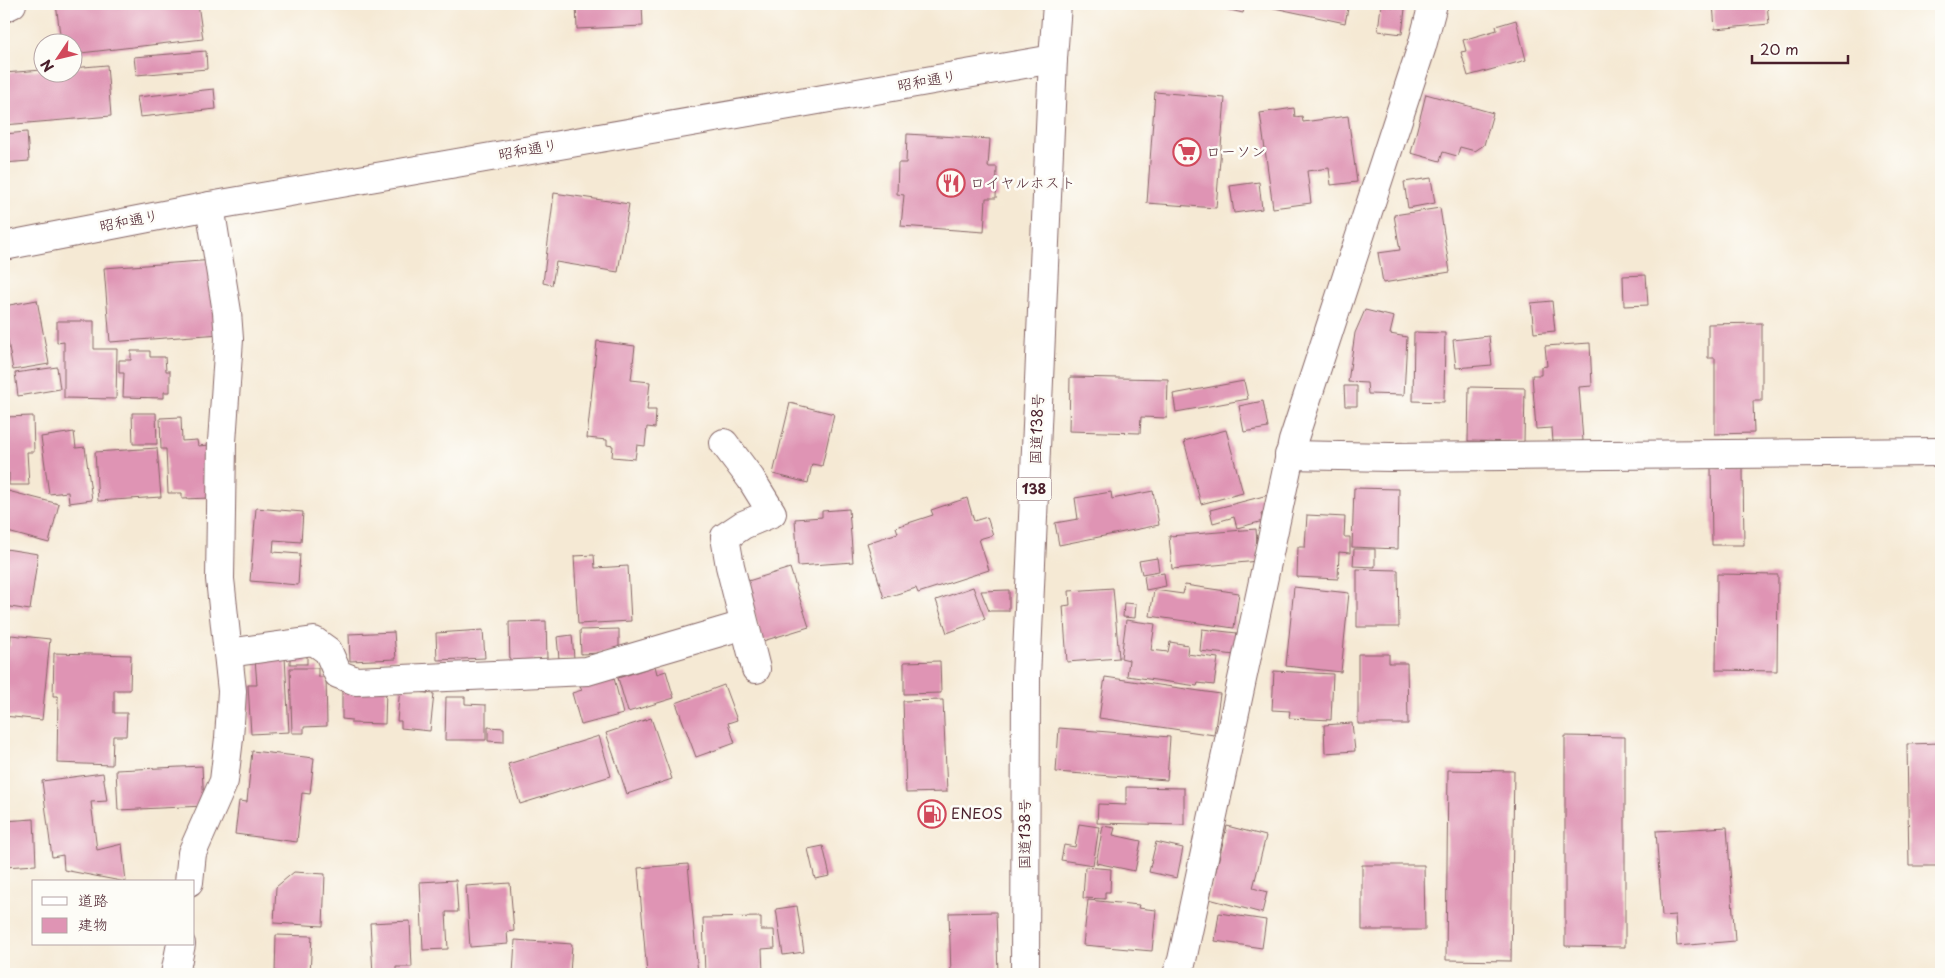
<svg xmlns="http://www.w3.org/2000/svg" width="1945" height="978" font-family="'Playpen Sans','Klee One',sans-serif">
	<rect width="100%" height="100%" fill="#fdfcf7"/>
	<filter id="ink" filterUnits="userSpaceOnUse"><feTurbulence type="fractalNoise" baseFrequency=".02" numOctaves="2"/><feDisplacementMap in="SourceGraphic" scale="10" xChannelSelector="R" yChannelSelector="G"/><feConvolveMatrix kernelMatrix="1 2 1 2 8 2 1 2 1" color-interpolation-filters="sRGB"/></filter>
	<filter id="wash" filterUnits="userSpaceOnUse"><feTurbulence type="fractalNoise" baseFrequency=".0096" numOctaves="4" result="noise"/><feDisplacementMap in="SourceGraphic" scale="20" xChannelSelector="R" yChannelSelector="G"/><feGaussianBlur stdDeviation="1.12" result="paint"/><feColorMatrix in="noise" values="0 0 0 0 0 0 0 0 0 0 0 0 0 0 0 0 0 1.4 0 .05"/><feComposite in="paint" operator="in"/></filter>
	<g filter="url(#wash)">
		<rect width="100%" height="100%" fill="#f5e9d4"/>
		<g id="blocks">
			<g fill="#df94b4">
				<polygon points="56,4 198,4 203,39 72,54 72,42 61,42"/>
				<polygon points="576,4 642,4 643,26 577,29"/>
				<polygon points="1222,4 1245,4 1243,13 1221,8"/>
				<polygon points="1266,4 1349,4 1345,23 1265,6"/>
				<polygon points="1713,4 1767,4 1769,24 1715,29"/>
				<polygon points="1381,5 1405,9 1402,34 1378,31"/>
				<polygon points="1516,20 1526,60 1468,76 1461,52 1466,51 1463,40 1497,30 1496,26"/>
				<polygon points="206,51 207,69 136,75 134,57"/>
				<polygon points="107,65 111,116 4,125 4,73 42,70 42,72 72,72 72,68"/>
				<polygon points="214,89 216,109 140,117 137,97"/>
				<polygon points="1155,92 1225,98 1216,208 1147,203"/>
				<polygon points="1426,94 1493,113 1484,145 1475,151 1460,147 1457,156 1443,152 1440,161 1411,153"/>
				<polygon points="1294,108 1295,117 1302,116 1303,122 1348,116 1357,182 1331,185 1329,168 1307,171 1311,203 1273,208 1260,113"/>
				<polygon points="27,132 29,161 4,163 4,134"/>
				<polygon points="907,134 990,139 988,167 997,167 996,198 986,198 984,232 901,226 904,195 897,194 898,163 906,163"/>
				<polygon points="1431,178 1435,203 1408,208 1404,182"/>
				<polygon points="1259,182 1262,209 1234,213 1230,186"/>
				<polygon points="554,193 629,204 618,272 556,262 552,285 543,283"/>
				<polygon points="1440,208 1450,272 1383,283 1378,253 1400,250 1394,215"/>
				<polygon points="215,260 221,334 110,342 104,268"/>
				<polygon points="1646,275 1648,305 1624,306 1623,276"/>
				<polygon points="37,300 49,364 13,370 4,319 4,306"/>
				<polygon points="1552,301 1555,331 1534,333 1531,303"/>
				<polygon points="1365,310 1394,317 1390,334 1407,337 1404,395 1368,394 1367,383 1348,382 1355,333"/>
				<polygon points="57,321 94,321 94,349 117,349 116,399 64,398 64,342 57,343"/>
				<polygon points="1762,323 1762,401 1753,401 1754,433 1715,434 1715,358 1708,358 1708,324"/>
				<polygon points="1414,332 1445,333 1444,402 1413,401"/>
				<polygon points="1489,336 1492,365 1456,368 1453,340"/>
				<polygon points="597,341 635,346 631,380 650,382 647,410 656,410 655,428 647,427 645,446 637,445 635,459 612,457 613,446 607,445 607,440 587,438"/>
				<polygon points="1590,343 1592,386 1579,387 1583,441 1553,442 1552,428 1536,429 1532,375 1541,375 1541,367 1547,366 1545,346"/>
				<polygon points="131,351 150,351 150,357 165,357 166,371 170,371 170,392 164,392 164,398 123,397 124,373 119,373 119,360 131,360"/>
				<polygon points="4,367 9,386 4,387"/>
				<polygon points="57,367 60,389 18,396 15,373"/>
				<polygon points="1070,377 1168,379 1167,418 1141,417 1140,433 1069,431"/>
				<polygon points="1244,381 1248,399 1176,412 1173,394"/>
				<polygon points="1344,386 1357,386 1357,406 1345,406"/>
				<polygon points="1469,387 1525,388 1524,442 1468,441"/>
				<polygon points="1263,401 1268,428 1244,432 1239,406"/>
				<polygon points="790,403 834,414 822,466 812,464 808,483 773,474"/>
				<polygon points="132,413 156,413 157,444 133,444"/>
				<polygon points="33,416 34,452 27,452 29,485 9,485 9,473 4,473 4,417"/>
				<polygon points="181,417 182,441 197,440 198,446 209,445 211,498 182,499 182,493 168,493 166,449 161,449 160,418"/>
				<polygon points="1226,430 1243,493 1201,504 1184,441"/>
				<polygon points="74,432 76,448 85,447 92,500 69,503 68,492 49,494 41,437"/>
				<polygon points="157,448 161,497 98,501 95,452"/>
				<polygon points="1711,468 1743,468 1744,545 1712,545"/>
				<polygon points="1354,488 1399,489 1398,549 1352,547"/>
				<polygon points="4,490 59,504 49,543 4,531"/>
				<polygon points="1153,491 1159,525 1059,545 1055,523 1078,519 1075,498 1111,492 1112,499"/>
				<polygon points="1268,495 1273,511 1261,514 1263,521 1237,528 1234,517 1213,523 1210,510"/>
				<polygon points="967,498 974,521 987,517 993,535 979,539 989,570 918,593 916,588 884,598 867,543 898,533 896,527 933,515 931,510"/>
				<polygon points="256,508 303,512 301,542 274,540 273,552 300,554 298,585 250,581"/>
				<polygon points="849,509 853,562 798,566 795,519 822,517 822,511"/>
				<polygon points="1307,515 1345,517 1344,537 1350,537 1350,553 1339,552 1338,579 1297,577 1298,547 1305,547"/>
				<polygon points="1256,529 1258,561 1172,569 1169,536"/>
				<polygon points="6,549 38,554 30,610 4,606 4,561"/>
				<polygon points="1354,549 1375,549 1375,567 1353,566"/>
				<polygon points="594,555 595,568 628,566 631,621 578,624 574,556"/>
				<polygon points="1157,558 1159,571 1142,574 1139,561"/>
				<polygon points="790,568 809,627 763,641 745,582"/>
				<polygon points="1357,569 1398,570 1399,627 1357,627"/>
				<polygon points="1164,573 1166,586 1146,590 1144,576"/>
				<polygon points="1717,574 1778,575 1777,671 1716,670"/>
				<polygon points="1185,585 1239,593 1234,628 1150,616 1154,590 1183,594"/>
				<polygon points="973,587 985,619 947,633 936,600"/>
				<polygon points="1294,587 1349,593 1341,672 1286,666"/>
				<polygon points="1113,588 1119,658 1067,662 1063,606 1070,605 1069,591"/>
				<polygon points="1009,590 1009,611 989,611 981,591"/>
				<polygon points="1124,603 1136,604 1135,618 1123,617"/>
				<polygon points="1126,620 1155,624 1151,650 1168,652 1170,642 1188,645 1187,654 1218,658 1214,685 1198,683 1197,686 1127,676 1129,660 1121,658"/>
				<polygon points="546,621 547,659 533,659 532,665 510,665 509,622"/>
				<polygon points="619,629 619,652 581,654 580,630"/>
				<polygon points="1202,629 1237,633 1235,655 1200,651"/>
				<polygon points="483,630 485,658 437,660 436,633"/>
				<polygon points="394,632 396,659 350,661 349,634"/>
				<polygon points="11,635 50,639 42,720 4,716 4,645 10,646"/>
				<polygon points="572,635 574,658 559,659 557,637"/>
				<rect x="290" y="649" width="17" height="15"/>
				<polygon points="54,653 131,655 130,690 114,690 114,713 127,713 126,736 113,736 112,765 57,763 58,696 53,696"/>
				<polygon points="1358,654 1389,654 1389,663 1407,663 1408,724 1358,724"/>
				<polygon points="285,657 289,732 251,734 248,685 257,685 255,659"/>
				<polygon points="940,661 941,693 904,694 904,662"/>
				<polygon points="655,666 657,674 666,671 674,698 628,712 618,678"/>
				<polygon points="290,668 318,668 318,677 326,677 327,726 304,727 304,733 292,733"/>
				<polygon points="1274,671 1333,674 1331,720 1289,718 1290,711 1272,710"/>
				<polygon points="613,674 623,714 581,725 572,693 582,690 579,683"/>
				<polygon points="1105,677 1220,694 1214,735 1099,718"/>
				<polygon points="724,685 737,720 728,723 735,743 696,757 676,703"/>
				<polygon points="342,687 386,688 385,724 351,723 351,720 342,719"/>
				<polygon points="400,687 418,692 434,694 430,731 401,728 401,721 397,721"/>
				<polygon points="446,697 465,697 465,704 486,705 486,740 445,740"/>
				<polygon points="943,700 947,792 906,793 903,701"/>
				<polygon points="651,718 672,779 627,794 606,733"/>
				<polygon points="1352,723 1355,751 1325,753 1324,725"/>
				<polygon points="488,727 504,728 504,742 488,741"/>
				<polygon points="1059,728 1170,737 1167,780 1056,772"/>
				<polygon points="599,736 611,776 520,804 508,764"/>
				<polygon points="1565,736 1625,737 1625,947 1565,946"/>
				<polygon points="1941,743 1941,866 1909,866 1907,744"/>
				<polygon points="252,751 314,758 310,794 302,793 297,842 235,834 239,801 247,802"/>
				<polygon points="202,766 204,806 118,810 116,770"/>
				<polygon points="1448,770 1514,771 1511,961 1446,960"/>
				<polygon points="103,773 107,801 91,802 97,850 122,844 126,882 64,870 63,855 52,857 42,781"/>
				<polygon points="1126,787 1184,788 1184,825 1097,823 1098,804 1126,805"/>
				<polygon points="34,819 36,865 4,867 4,821"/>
				<polygon points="1079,824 1099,827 1093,865 1061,860 1064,845 1075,847"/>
				<polygon points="1103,826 1115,828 1113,835 1141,841 1135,871 1096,863"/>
				<polygon points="1227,826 1266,836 1253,888 1267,892 1262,913 1209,899"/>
				<polygon points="1727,827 1735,941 1677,946 1675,915 1662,916 1656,831"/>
				<polygon points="1156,842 1183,848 1177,878 1149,872"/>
				<polygon points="823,846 830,876 815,879 808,849"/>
				<polygon points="688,864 698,974 647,974 638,868"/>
				<polygon points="1362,865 1424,865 1425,930 1362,930"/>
				<polygon points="1085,867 1111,869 1110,892 1105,892 1105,899 1083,898"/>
				<polygon points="294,872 325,874 323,926 274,923 276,887"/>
				<polygon points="456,880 458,912 446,912 448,949 423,950 420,882"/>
				<polygon points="510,883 514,931 507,932 508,944 470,947 466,886"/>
				<polygon points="1088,900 1139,905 1138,908 1156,910 1152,951 1083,945"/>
				<polygon points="797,906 804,952 783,955 776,909"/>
				<polygon points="996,912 998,974 951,974 949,913"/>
				<polygon points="1219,913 1266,920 1262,948 1215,941"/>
				<polygon points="761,917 761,930 774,930 775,948 762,949 763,974 705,974 703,918"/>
				<polygon points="410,921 412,967 396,967 396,974 373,974 370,923"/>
				<polygon points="276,935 312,936 310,974 275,974"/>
				<polygon points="515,940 572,944 570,974 513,974"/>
			</g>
		</g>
	</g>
	<g filter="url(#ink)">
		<use href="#blocks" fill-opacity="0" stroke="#866666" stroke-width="1"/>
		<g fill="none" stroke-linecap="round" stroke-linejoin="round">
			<g stroke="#866666" stroke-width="30">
				<g id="street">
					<polyline points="4,8 12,4"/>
					<polyline points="724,443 751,479 772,513 743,525 725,537 730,566 756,669"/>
					<polyline points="1289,455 1390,457 1941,452"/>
					<polyline points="228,653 314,641 328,651 338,674 356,681 587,671 744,625"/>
					<polyline points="189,882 192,853 224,781 229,738 232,691 220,579 222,442 229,339 227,312 210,206"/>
					<polyline points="175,974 181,944"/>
					<polyline points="1177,974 1182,960 1293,441 1422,46 1433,4"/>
				</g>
			</g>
			<g stroke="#866666" stroke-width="30">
				<polyline id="secondary" points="4,246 210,206 1053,59"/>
			</g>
			<g stroke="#866666" stroke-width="30">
				<polyline id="highway" points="1025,974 1026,678 1053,59 1057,4"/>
			</g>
			<use href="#street" stroke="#fff" stroke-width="28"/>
			<use href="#secondary" stroke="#fff" stroke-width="28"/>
			<use href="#highway" stroke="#fff" stroke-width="28"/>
		</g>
	</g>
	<defs>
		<g id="supermarket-ring" transform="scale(1.4375)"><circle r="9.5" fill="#fdfcf7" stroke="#d1495b" stroke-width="1.5"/><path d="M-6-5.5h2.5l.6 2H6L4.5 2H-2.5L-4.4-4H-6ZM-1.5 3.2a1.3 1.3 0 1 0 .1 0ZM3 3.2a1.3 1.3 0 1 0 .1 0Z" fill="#d1495b"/></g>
		<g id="restaurant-ring" transform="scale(1.4375)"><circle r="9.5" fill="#fdfcf7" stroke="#d1495b" stroke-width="1.5"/><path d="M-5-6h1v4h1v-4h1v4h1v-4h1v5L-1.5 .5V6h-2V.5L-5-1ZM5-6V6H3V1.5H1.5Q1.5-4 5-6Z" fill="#d1495b"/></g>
		<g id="fuel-ring" transform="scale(1.4375)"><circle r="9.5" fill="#fdfcf7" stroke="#d1495b" stroke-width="1.5"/><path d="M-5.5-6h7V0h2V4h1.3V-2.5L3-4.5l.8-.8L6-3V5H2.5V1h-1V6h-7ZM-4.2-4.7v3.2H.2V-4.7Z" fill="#d1495b"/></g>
	</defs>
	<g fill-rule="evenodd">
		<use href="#supermarket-ring" x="1187" y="152"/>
		<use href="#restaurant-ring" x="951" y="183"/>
		<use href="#fuel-ring" x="932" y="814"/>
	</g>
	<g text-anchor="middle" stroke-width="5" stroke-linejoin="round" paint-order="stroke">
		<rect fill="#fdfcf7" stroke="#806168" stroke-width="1" x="1016.5" y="477.5" width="35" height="23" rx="4"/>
		<g font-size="14" font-weight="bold" fill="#4a1f2b">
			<text x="1034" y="494">138</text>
		</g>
		<g font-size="15" fill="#4a1f2b" stroke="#fdfcf7">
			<text transform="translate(927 81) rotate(-10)" y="5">昭和通り</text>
			<text transform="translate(528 150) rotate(-10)" y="5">昭和通り</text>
			<text transform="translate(129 221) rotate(-11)" y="5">昭和通り</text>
			<text transform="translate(1037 429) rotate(-88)" y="5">国道138号</text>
			<text transform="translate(1025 834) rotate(-90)" y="5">国道138号</text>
		</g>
		<g font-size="15" fill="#4a1f2b" stroke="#fdfcf7" text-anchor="start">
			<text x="1206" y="157">ローソン</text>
			<text x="970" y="188">ロイヤルホスト</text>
			<text x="951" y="819">ENEOS</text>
		</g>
	</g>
	<rect width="1945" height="978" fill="none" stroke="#fdfcf7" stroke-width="20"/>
	<rect x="32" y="880" width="162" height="65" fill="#fdfcf7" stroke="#b5a4a5"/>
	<rect x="42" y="897" width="25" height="8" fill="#ffffff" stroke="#b5a4a5"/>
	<text x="78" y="906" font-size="15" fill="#4a1f2b">道路</text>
	<rect x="42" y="918" width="25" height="15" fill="#df94b4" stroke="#b5a4a5"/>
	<text x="78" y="930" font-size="15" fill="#4a1f2b">建物</text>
	<g transform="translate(58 58) rotate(235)"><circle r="24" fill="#fdfcf7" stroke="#b5a4a5"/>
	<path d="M0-4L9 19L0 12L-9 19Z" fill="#d1495b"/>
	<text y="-8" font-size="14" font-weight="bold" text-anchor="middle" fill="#4a1f2b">N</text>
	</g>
	<path d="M1752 55v8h96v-8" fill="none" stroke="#4a1f2b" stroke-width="2.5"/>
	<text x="1760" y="55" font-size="15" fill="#4a1f2b" stroke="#fdfcf7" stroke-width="4" paint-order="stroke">20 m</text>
</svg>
